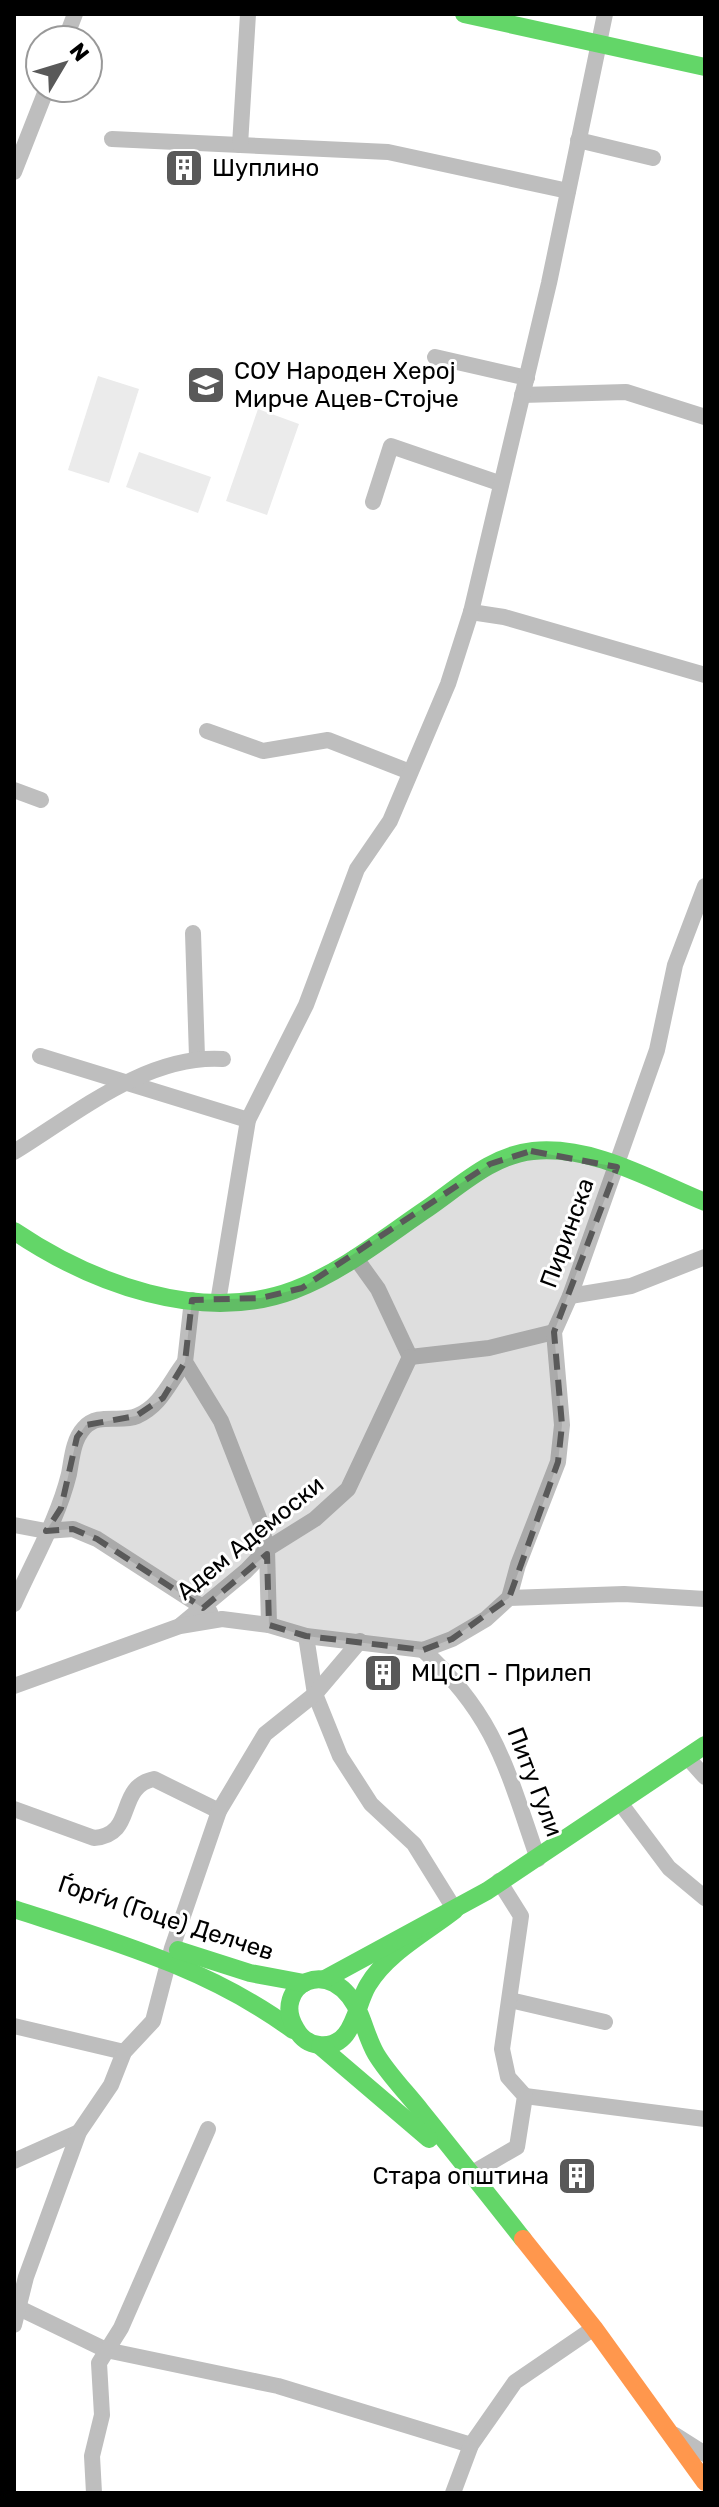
<svg xmlns="http://www.w3.org/2000/svg" width="719" height="2507" font-family="Rubik,sans-serif">
	<rect width="100%" height="100%" fill="#fff"/>
	<g fill="#ebebeb">
		<polygon points="98,376 139,389 109,483 68,470"/>
		<polygon points="258,409 299,424 267,515 226,501"/>
		<polygon points="139,452 211,477 198,513 126,487"/>
	</g>
	<g fill="none" stroke-linecap="round" stroke-linejoin="round">
		<g stroke="#bebebe" stroke-width="16">
			<polyline points="65,40 75,14"/>
			<polyline points="112,139 388,152 568,191"/>
			<polyline points="578,140 653,158"/>
			<polyline points="240,145 248,14"/>
			<polyline points="14,172 47,88"/>
			<polyline points="435,357 527,378"/>
			<polyline points="522,395 626,392 705,417"/>
			<polyline points="373,502 391,446 499,483"/>
			<polyline points="471,612 504,617 705,675"/>
			<polyline points="207,731 263,751 328,740 410,772"/>
			<polyline points="14,790 41,800"/>
			<polyline points="193,933 197,1057"/>
			<polyline points="40,1056 248,1120"/>
			<path d="M14,1152c62,-38 133,-98 209,-93"/>
			<polyline points="355,1257 378,1289 410,1357"/>
			<polyline points="570,1296 631,1286 705,1257"/>
			<polyline points="192,1300 185,1362 221,1421 260,1521 267,1549 269,1625"/>
			<polyline points="218,1302 248,1120 306,1005 357,869 390,821 448,684 471,612 549,283 605,14"/>
			<polyline points="410,1357 489,1348 554,1332"/>
			<polyline points="14,1525 46,1531 73,1529 97,1539 210,1612"/>
			<polyline points="509,1598 518,1565 558,1462 562,1425 554,1332 570,1296 657,1050 675,965 705,886"/>
			<path d="M14,1604c19,-43 44,-85 55,-130 3,-16 4,-34 15,-46 14,-16 36,-5 53,-12 24,-10 33,-35 48,-54"/>
			<polyline points="181,1625 246,1571 267,1549 315,1519 348,1489 410,1357"/>
			<polyline points="306,1636 315,1694 340,1756 371,1804 414,1844 455,1910"/>
			<path d="M423,1650c73,66 84,120 115,209"/>
			<polyline points="14,1686 180,1626 222,1619 269,1625 306,1636 423,1650 452,1639 486,1619 509,1598 624,1594 705,1599"/>
			<polyline points="687,1757 705,1777"/>
			<polyline points="621,1804 669,1868 705,1898"/>
			<path d="M14,1809l80,29c43,-3 21,-51 60,-59l65,32"/>
			<polyline points="510,2000 605,2022"/>
			<polyline points="14,2026 124,2052"/>
			<polyline points="525,2096 705,2119"/>
			<polyline points="14,2161 79,2132"/>
			<polyline points="469,2175 517,2147 525,2096 508,2077 502,2049 521,1916 499,1881"/>
			<polyline points="19,2308 106,2350 278,2386 471,2445"/>
			<polyline points="14,2325 26,2277 79,2132 111,2085 124,2052 153,2021 172,1948 219,1811 265,1734 315,1694 360,1641"/>
			<polyline points="675,2435 705,2454"/>
			<polyline points="94,2493 92,2456 102,2415 99,2363 121,2328 208,2129"/>
			<polyline points="453,2493 471,2445 515,2382 594,2328"/>
		</g>
		<g stroke="#63d668" stroke-width="18">
			<polyline points="464,14 705,67"/>
			<path d="M14,1231c77,52 187,94 280,59 48,-18 91,-53 134,-82 32,-22 64,-53 105,-57 60,-6 118,29 172,51"/>
			<path d="M14,1909c98,32 195,59 279,121"/>
			<path d="M455,1910c-28,22 -68,43 -87,75 -13,21 -14,64 -49,60 -10,-1 -18,-7 -23,-16 -27,-42 36,-80 64,-14 5,12 9,27 16,39 12,20 30,38 45,57 34,42 68,85 102,128"/>
			<polyline points="178,1950 250,1973 304,1983"/>
			<polyline points="325,1979 487,1891 705,1745"/>
			<polyline points="320,2046 429,2139"/>
		</g>
		<polyline stroke="#ff974d" stroke-width="18" points="523,2239 594,2328 705,2482"/>
	</g>
	<path fill="#595959" fill-opacity="0.2" stroke="#595959" stroke-width="6" stroke-dasharray="16 10" stroke-linejoin="round" d="M531,1151l86,16 -63,165 8,93 -4,37 -49,136 -57,41 -29,11 -117,-14 -37,-11 -2,-71 -64,54 -106,-69 -24,-10 -27,2 15,-23 16,-71 9,-12 50,-9 27,-18 22,-36 7,-62 69,-2 41,-10 188,-124z"/>
	<defs>
		<g id="building-square" transform="scale(2)"><rect x="-9" y="-9" width="18" height="18" rx="4" fill="#595959" stroke="#fff"/><path d="M-4-6H4V6H1V3H-1V6H-4ZM-2.5-4.3h1.7v1.8h-1.7ZM.8-4.3h1.7v1.8H.8ZM-2.5-1h1.7V.8h-1.7ZM.8-1h1.7V.8H.8Z" fill="#fff"/></g>
		<g id="university-square" transform="scale(2)"><rect x="-9" y="-9" width="18" height="18" rx="4" fill="#595959" stroke="#fff"/><path d="M0-5L7-2L0 1L-7-2ZM-4 1L0 2.5L4 1V4Q0 6-4 4Z" fill="#fff"/></g>
	</defs>
	<g fill-rule="evenodd">
		<use href="#building-square" x="184" y="168"/>
		<use href="#university-square" x="206" y="385"/>
		<use href="#building-square" x="383" y="1673"/>
		<use href="#building-square" x="577" y="2176"/>
	</g>
	<g text-anchor="middle" stroke-width="6" stroke-linejoin="round" paint-order="stroke">
		<g font-size="24" fill="#000" stroke="#fff" text-anchor="start">
			<text x="212" y="176">Шуплино</text>
			<text x="234" y="379">СОУ Народен Херој<tspan x="234" dy="28">Мирче Ацев-Стојче</tspan></text>
			<text x="411" y="1681">МЦСП - Прилеп</text>
			<text x="549" y="2184" text-anchor="end">Стара општина</text>
		</g>
		<g font-size="24" fill="#000" stroke="#fff">
			<text transform="translate(567 1233) rotate(-70)" y="8">Пиринска</text>
			<text transform="translate(250 1538) rotate(-39)" y="8">Адем Адемоски</text>
			<text transform="translate(535 1782) rotate(69)" y="8">Питу Гули</text>
			<text transform="translate(166 1918) rotate(18)" y="8">Ѓорѓи (Гоце) Делчев</text>
		</g>
	</g>
	<rect width="719" height="2507" fill="none" stroke="#000000" stroke-width="32"/>
	<g transform="translate(64 64) rotate(52)"><circle r="38" fill="#ffffff" stroke="#999999" stroke-width="2"/>
	<path d="M0-6L14 30L0 20L-14 30Z" fill="#595959"/>
	<text y="-12" font-size="22" font-weight="bold" text-anchor="middle" fill="#000000">N</text>
	</g>
</svg>
